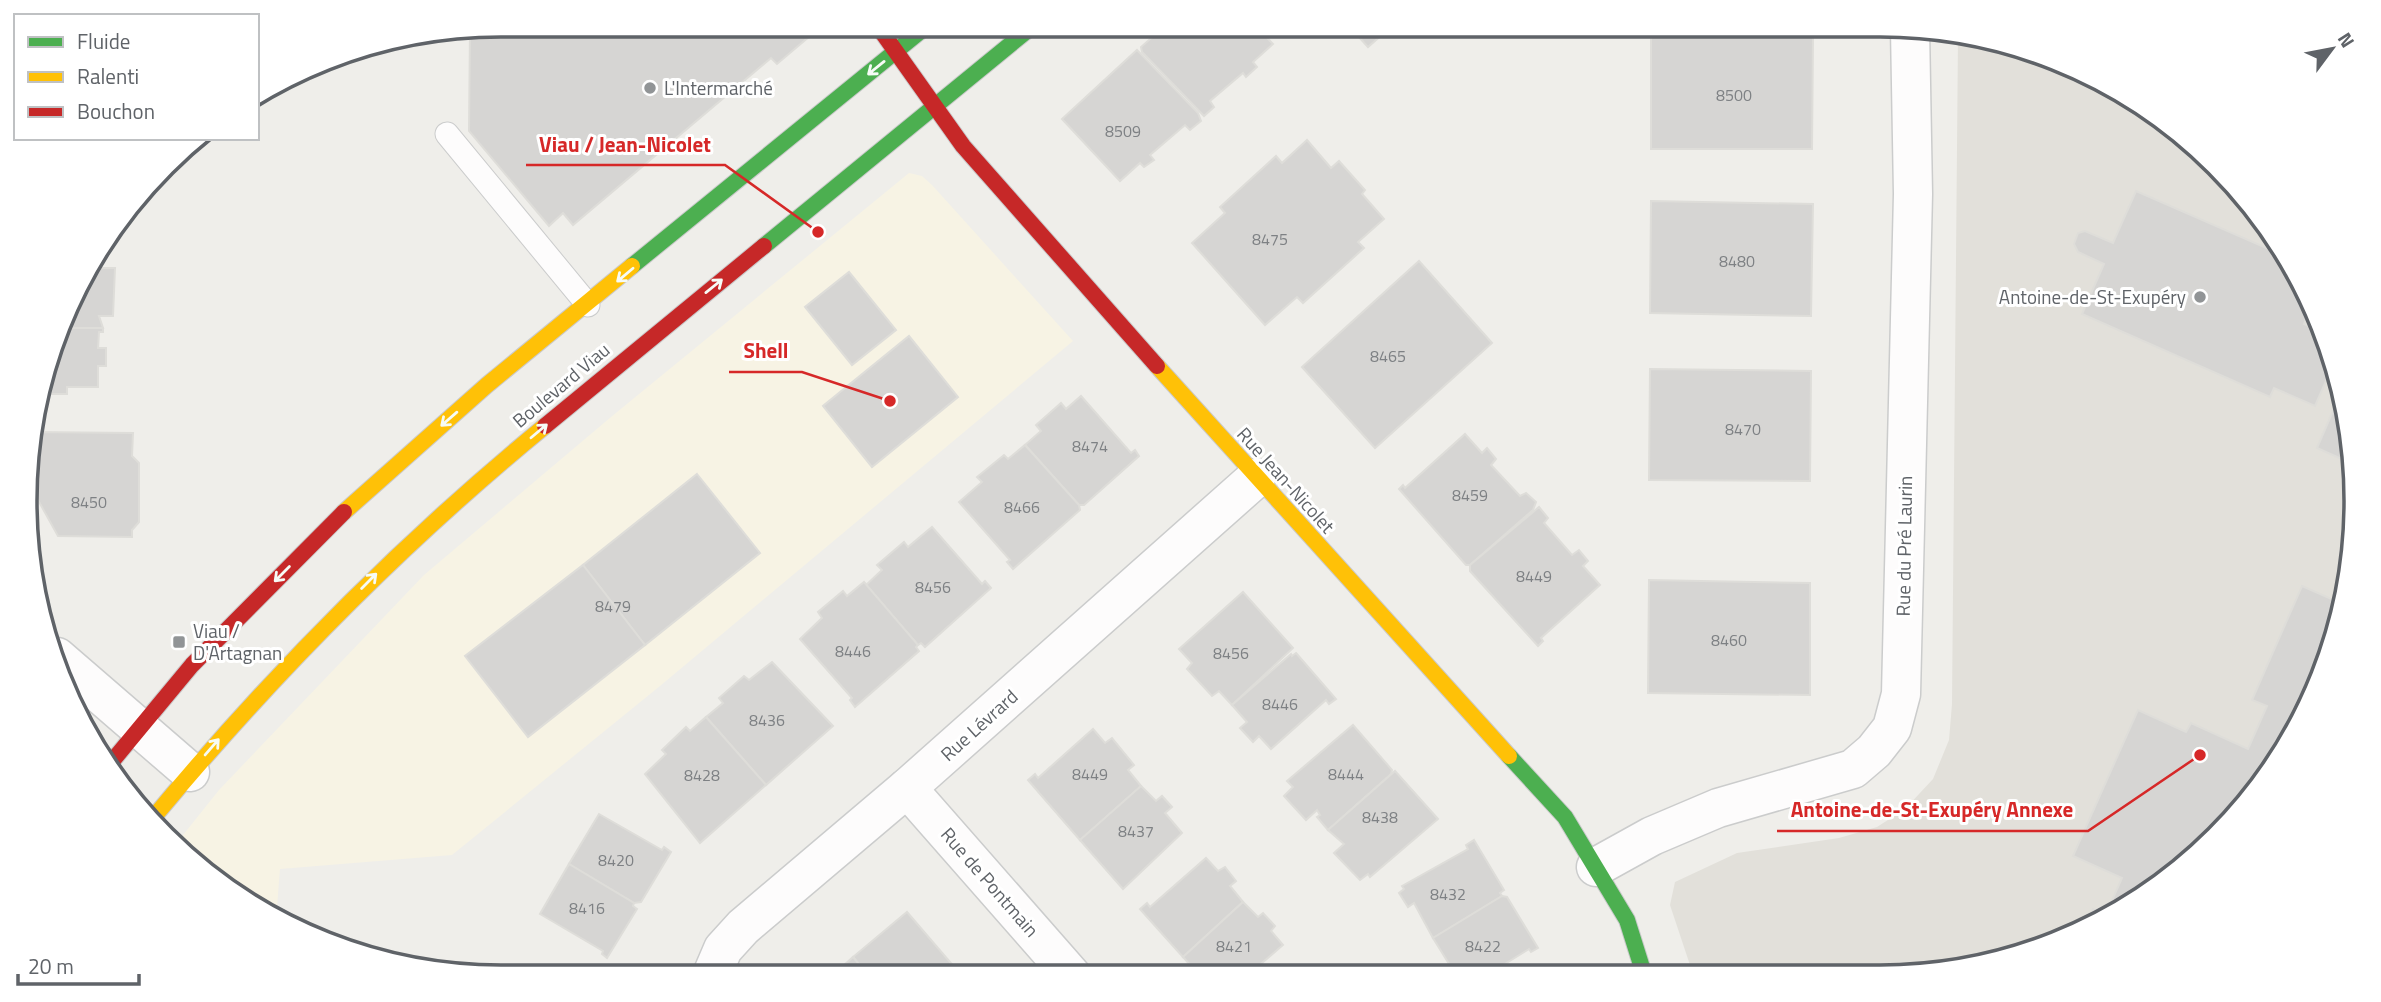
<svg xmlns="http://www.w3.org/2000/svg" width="2381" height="1002" font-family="'Titillium Web',sans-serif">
	<rect width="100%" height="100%" fill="#efeeea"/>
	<polygon fill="#f7f3e4" points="909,173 922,176 932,185 1073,341 660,686 452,855 280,869 276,920 187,860 175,845 219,790 424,575 611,417"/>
	<polygon fill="#e2e0da" points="1958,37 2034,50 2119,89 2194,143 2258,211 2308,291 2340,378 2355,470 2352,564 2331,655 2276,766 2170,879 2063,941 1943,973 1693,974 1670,905 1675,882 1737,853 1839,838 1877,827 1905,809 1933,779 1949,740 1952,704"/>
	<g fill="#d6d5d3" stroke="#deddd9" stroke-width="2">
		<polygon points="501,24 813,25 817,30 777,64 771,58 573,225 563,213 549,226 469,131 470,30"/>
		<polygon points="1166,25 1255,25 1273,44 1253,62 1257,67 1246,77 1243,73 1210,101 1214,107 1204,116 1142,52 1141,47"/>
		<polygon points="1348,25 1393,25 1368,47"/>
		<polygon points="1651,37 1813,37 1812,149 1651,149"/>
		<polygon points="1137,50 1198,113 1201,121 1190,130 1185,125 1150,155 1154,160 1144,167 1140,163 1120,181 1062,119"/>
		<polygon points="1307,140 1331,168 1339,161 1365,190 1362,194 1384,219 1358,242 1364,248 1303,303 1297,297 1265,325 1192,243 1225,213 1220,207 1276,156 1282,163"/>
		<polygon points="2136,191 2287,257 2312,304 2304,324 2320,331 2322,328 2336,366 2333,365 2315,406 2274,388 2270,397 2082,314 2104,264 2078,252 2074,244 2078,233 2085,231 2113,243"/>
		<polygon points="1651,201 1813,204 1811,316 1650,313"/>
		<polygon points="1419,261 1492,343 1375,448 1302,367"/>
		<polygon points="86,268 115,268 113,316 99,316 103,328 64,328"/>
		<polygon points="849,272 896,330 852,365 805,307"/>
		<polygon points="64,328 103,328 103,332 99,332 98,348 106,348 106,366 98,366 98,387 67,387 67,394 51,394 51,386 42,387"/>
		<polygon points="909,336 958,397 872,467 823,406"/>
		<polygon points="1650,369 1811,371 1810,481 1649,480"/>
		<polygon points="2342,390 2355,465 2317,448"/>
		<polygon points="1081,396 1131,453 1135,450 1139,456 1084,505 1079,505 1025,445 1041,431 1036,425 1061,403 1066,409"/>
		<polygon points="31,432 133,433 132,456 139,463 139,522 132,530 132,537 58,536 28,482"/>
		<polygon points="1465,434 1482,453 1487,448 1496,459 1491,465 1520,496 1526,493 1536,502 1533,510 1470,565 1466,565 1399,489 1403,485 1405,488"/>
		<polygon points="1025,445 1079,505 1080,510 1013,569 1007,562 1010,560 959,502 982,482 977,477 1004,455 1008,459"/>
		<polygon points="697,474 760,553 645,645 583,565"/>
		<polygon points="1539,507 1548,518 1544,523 1572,555 1579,550 1588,561 1583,566 1600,585 1541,638 1543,641 1538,646 1470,571 1470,565"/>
		<polygon points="932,527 982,584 985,581 991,588 925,647 921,643 918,645 866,585 882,570 877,565 904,542 908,547"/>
		<polygon points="583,565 645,645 528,737 465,656"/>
		<polygon points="1649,580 1810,583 1810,695 1648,693"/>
		<polygon points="864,582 918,645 916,647 919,651 855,707 850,700 852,698 800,639 822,618 818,612 843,591 847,596"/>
		<polygon points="2302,586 2343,604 2331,655 2276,766 2170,879 2084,929 2093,909 2106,914 2122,878 2073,856 2138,710 2186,732 2191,723 2248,749 2267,706 2252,700"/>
		<polygon points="1243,592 1293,648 1232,705 1219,691 1212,696 1187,669 1192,663 1179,649"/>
		<polygon points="1296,653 1336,699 1329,704 1326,700 1271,749 1259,736 1253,742 1240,728 1247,722 1232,705 1291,654 1292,656"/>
		<polygon points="772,662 833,726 766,785 706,717 723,703 719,698 744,676 749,680"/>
		<polygon points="706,717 766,785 700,843 645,774 666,754 662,750 686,727 690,731"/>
		<polygon points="1353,725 1392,770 1391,774 1328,830 1317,817 1320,815 1317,810 1306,820 1284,796 1293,787 1287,781"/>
		<polygon points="1093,729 1105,743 1112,738 1134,765 1128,770 1141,786 1080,840 1028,780 1035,774 1038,778"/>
		<polygon points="1395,771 1438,819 1370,877 1368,874 1360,880 1334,853 1344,844 1328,830"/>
		<polygon points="1141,786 1156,801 1162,796 1172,807 1165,813 1182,833 1123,889 1080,840"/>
		<polygon points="599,814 662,850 664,847 671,852 641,902 634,903 569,864"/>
		<polygon points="1474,840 1504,890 1500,893 1502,896 1433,938 1414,903 1408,907 1399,893 1404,889 1402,886 1468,849 1466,845"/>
		<polygon points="1206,858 1218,871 1225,867 1236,881 1230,886 1243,902 1183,957 1140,909 1147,903 1150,907"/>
		<polygon points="569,864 634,903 633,906 637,909 607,958 602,954 603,951 540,914"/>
		<polygon points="1502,896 1507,897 1538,948 1531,952 1529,949 1487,975 1449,975 1454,972 1433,938"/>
		<polygon points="1243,902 1258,917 1263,913 1275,926 1271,931 1283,945 1248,975 1199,975 1183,957"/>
		<polygon points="907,912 962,976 869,976 853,957"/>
		<polygon points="853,957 869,976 831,977"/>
	</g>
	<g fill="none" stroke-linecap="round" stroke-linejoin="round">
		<g stroke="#cbcccc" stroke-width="25">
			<polyline id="lane" points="447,134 588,305"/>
		</g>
		<g stroke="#cbcccc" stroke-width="41">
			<g id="street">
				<polyline points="57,657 190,772"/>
				<polyline points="907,788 1072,976"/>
				<polyline points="1596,867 1652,836 1718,808 1853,769 1874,751 1892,728 1901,694 1913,194 1910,29"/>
				<polyline points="711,977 723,949 743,927 907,788 1256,478"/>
			</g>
		</g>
		<g stroke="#cacacb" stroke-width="18">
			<g id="fast">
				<polyline points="764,246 1034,25"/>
				<polyline points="632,266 928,25"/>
				<polyline points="1509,756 1565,817 1627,920 1644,974"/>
			</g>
		</g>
		<g stroke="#cacacb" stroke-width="18">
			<g id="slow">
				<polyline points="1157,366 1509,756"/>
				<polyline points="344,512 487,385 632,266"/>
				<path d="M153,818c119,-143 248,-274 392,-392"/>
			</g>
		</g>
		<g stroke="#cacacb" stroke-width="18">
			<g id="jam">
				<polyline points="877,25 963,146 1157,366"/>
				<polyline points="545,426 764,246"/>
				<polyline points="109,765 192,665 344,512"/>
			</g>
		</g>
		<use href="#lane" stroke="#fdfcfc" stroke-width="23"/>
		<use href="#street" stroke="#fdfcfc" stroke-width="38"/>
		<use href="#fast" stroke="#4caf50" stroke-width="16"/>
		<use href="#slow" stroke="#ffc107" stroke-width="16"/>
		<use href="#jam" stroke="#c62828" stroke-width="16"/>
	</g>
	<defs><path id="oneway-shaft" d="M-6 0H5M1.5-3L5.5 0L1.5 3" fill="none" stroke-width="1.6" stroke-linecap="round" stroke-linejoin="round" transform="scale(1.75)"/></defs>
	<g stroke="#f6fbf6">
		<use href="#oneway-shaft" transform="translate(876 68) rotate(141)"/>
		<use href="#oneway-shaft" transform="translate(625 275) rotate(140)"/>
		<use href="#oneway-shaft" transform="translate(714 286) rotate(-39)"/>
		<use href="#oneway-shaft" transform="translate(449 419) rotate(139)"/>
		<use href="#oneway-shaft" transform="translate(539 431) rotate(-40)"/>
		<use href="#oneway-shaft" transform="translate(282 574) rotate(135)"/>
		<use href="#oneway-shaft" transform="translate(369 581) rotate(-45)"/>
		<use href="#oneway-shaft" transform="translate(212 747) rotate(-49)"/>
	</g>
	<g fill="#919496" stroke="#fff" stroke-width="2.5">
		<circle cx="650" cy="88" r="7"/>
		<circle cx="2200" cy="297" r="7"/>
		<rect x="172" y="635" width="14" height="14" rx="3.5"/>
	</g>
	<g text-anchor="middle" stroke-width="6" stroke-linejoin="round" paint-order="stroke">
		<g font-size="16" fill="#7e8184">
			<text x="1734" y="101">8500</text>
			<text x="1123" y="137">8509</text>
			<text x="1270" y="245">8475</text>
			<text x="1737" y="267">8480</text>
			<text x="1388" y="362">8465</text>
			<text x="1743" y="435">8470</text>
			<text x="1090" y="452">8474</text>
			<text x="1470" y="501">8459</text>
			<text x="89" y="508">8450</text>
			<text x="1022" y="513">8466</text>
			<text x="1534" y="582">8449</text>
			<text x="933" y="593">8456</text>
			<text x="613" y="612">8479</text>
			<text x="1729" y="646">8460</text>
			<text x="853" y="657">8446</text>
			<text x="1231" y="659">8456</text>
			<text x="1280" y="710">8446</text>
			<text x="767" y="726">8436</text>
			<text x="1090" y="780">8449</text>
			<text x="1346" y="780">8444</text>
			<text x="702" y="781">8428</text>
			<text x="1380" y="823">8438</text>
			<text x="1136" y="837">8437</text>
			<text x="616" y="866">8420</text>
			<text x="1448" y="900">8432</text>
			<text x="587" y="914">8416</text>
			<text x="1234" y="952">8421</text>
			<text x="1483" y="952">8422</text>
		</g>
		<g font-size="19" fill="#5f6368" stroke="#fff" text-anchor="start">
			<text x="664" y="95">L'Intermarché</text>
			<text x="2186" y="304" text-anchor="end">Antoine-de-St-Exupéry</text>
			<text x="193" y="638">Viau /<tspan x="193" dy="22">D'Artagnan</tspan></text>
		</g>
		<g font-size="19" fill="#5f6368" stroke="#fff">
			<text transform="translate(561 385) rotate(-40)" y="7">Boulevard Viau</text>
			<text transform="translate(1286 480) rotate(48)" y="7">Rue Jean-Nicolet</text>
			<text transform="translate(1904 546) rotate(-89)" y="7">Rue du Pré Laurin</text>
			<text transform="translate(979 725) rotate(-42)" y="7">Rue Lévrard</text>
			<text transform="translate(990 882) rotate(49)" y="7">Rue de Pontmain</text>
		</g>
	</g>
	<path d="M0 0H2381V1002H0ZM501 37H1880A464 464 0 0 1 2344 501V501A464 464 0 0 1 1880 965H501A464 464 0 0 1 37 501V501A464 464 0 0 1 501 37Z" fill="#fff" fill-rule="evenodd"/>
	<path fill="none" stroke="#5f6368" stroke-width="3.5" d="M501 37H1880A464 464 0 0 1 2344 501V501A464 464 0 0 1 1880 965H501A464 464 0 0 1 37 501V501A464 464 0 0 1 501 37Z"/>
	<path fill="none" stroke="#d62828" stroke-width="2.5" d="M818 232L725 165H526M890 401L802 372H729M2200 755L2088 831H1777"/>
	<g fill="#d62828" stroke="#fff" stroke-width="2.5">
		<circle cx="818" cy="232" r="7"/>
		<circle cx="890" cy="401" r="7"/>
		<circle cx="2200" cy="755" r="7"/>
	</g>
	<g font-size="21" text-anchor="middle" font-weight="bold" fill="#d62828" stroke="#fff" stroke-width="6" stroke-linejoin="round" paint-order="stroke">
		<text x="625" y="152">Viau / Jean-Nicolet</text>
		<text x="766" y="358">Shell</text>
		<text x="1932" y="817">Antoine-de-St-Exupéry Annexe</text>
	</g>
	<rect x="14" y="14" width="245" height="126" fill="#ffffff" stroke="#bfc1c3" stroke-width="2"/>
	<rect x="28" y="37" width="35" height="10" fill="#4caf50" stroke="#bfc1c3" stroke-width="2"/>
	<text x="77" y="49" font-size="21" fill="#5f6368">Fluide</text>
	<rect x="28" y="72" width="35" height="10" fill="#ffc107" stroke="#bfc1c3" stroke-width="2"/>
	<text x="77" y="84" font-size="21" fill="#5f6368">Ralenti</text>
	<rect x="28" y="107" width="35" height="10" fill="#c62828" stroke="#bfc1c3" stroke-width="2"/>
	<text x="77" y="119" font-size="21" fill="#5f6368">Bouchon</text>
	<g transform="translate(2332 49) rotate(58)" stroke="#ffffff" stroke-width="5" paint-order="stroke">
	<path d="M0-5L12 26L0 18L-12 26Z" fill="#5f6368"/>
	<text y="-10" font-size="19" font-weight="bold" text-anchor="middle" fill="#5f6368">N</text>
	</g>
	<path d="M18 974v10h121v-10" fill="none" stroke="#5f6368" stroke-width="3.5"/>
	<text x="28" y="974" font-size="21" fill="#5f6368" stroke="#ffffff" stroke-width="5" paint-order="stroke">20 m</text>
</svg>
